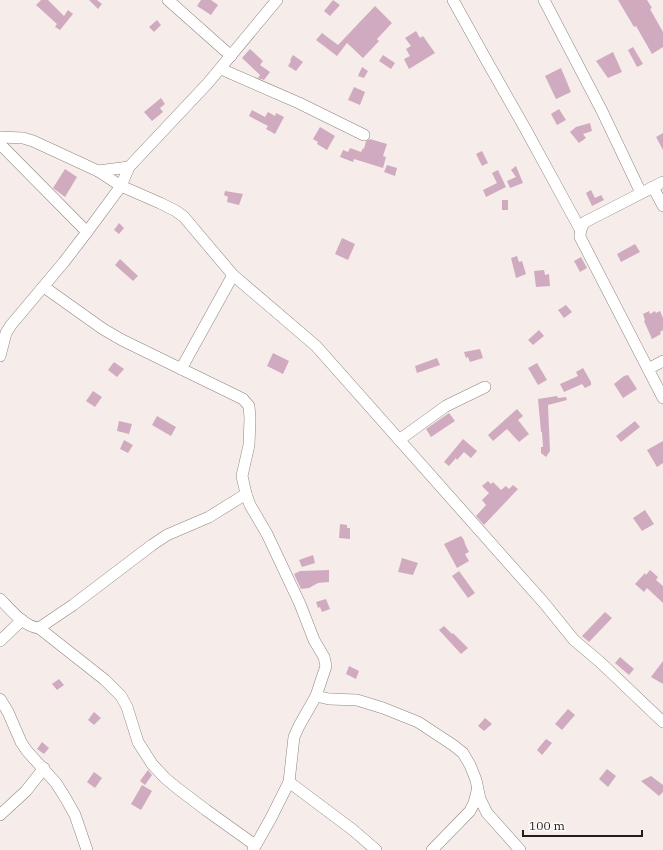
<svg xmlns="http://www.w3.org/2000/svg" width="663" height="850" font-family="'IBM Plex Serif',serif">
	<rect width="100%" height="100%" fill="#f6ece9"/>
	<g fill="#d0abc0">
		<polygon points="41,0 48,0 64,16 68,10 73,14 60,30 55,27 57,24 36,5"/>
		<polygon points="89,0 97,0 102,4 98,9"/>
		<polygon points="201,0 211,0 218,5 211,15 197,6"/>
		<polygon points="333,0 340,5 330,16 324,11"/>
		<polygon points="618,0 647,0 652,8 650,9 663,32 663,47 652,54 636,26 634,27"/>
		<polygon points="375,6 392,23 377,39 379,41 363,58 347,43 337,56 316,40 322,33 338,45"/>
		<polygon points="157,20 161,25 154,32 149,27"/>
		<polygon points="416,31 420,38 423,36 435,53 409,69 404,59 410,56 406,49 411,46 405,38"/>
		<polygon points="633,47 643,64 637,67 628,50"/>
		<polygon points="250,49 263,61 260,65 270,72 264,80 258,78 260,75 242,58"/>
		<polygon points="613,52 622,72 608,78 596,61"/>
		<polygon points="293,55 303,62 296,71 288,66 291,61 290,60"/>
		<polygon points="383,55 395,63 391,69 379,61"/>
		<polygon points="362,67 368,71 364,78 358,76"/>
		<polygon points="561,68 571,92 556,99 545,76"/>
		<polygon points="354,87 365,92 360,105 348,100"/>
		<polygon points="161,98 165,104 160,108 163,112 152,121 144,112"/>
		<polygon points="559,109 566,120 557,125 551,114"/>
		<polygon points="252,110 265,117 268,112 275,116 276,113 284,117 275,134 266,129 268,126 249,116"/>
		<polygon points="590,123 592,131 583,134 586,138 579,143 570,132 576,127"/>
		<polygon points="320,127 335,136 327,150 317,144 318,142 313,139"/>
		<polygon points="663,133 663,150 656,137"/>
		<polygon points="370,139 387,144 383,156 386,157 383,168 354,159 353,162 340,157 343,150 348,152 350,148 361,152 363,148 364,149 366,141"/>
		<polygon points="482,151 488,163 482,166 476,154"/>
		<polygon points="387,165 397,168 395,176 384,172"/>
		<polygon points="516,166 523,183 510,188 507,181 516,177 511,170"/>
		<polygon points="65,169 77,177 65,197 53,188"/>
		<polygon points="498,170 506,187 486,197 483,190 497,183 492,173"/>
		<polygon points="591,190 595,198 601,195 604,200 592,206 586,193"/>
		<polygon points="225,191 243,194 239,205 227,202 228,197 224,195"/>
		<rect x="502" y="200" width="6" height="10"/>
		<polygon points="119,223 124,228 119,234 114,230"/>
		<polygon points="342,238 355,244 348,260 335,254"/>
		<polygon points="635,244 640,252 621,262 617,254"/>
		<polygon points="517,256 519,262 522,261 526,274 516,278 511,258"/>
		<polygon points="581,257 587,268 580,272 574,261"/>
		<polygon points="120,259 138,276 133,281 115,265"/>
		<polygon points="544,270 545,275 549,274 550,286 536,287 534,271"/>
		<polygon points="566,305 572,312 564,318 558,310"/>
		<polygon points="649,311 650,314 655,311 656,313 660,311 663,318 663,330 660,332 661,334 652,339 644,321 645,320 643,314"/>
		<polygon points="539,330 544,336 533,345 528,340"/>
		<polygon points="480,349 483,358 470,362 468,357 466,358 464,352"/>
		<polygon points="273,353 289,361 283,374 267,366"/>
		<polygon points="437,358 440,365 417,373 415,366"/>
		<polygon points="114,362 124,369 117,377 108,370"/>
		<polygon points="537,363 547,380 538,385 528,368"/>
		<polygon points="583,368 591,382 591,385 585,388 582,384 564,392 560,384 578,376 576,372"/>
		<polygon points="628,375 637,389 623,398 614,384 624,376"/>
		<polygon points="93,391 102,397 95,407 86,401"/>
		<polygon points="557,396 558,398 566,397 567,400 548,405 550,451 546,457 541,453 541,447 543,447 542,432 541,432 538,399"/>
		<polygon points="517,409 523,416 518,420 529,434 519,442 507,429 493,441 488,435"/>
		<polygon points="449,413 455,421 431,437 426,429"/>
		<polygon points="157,416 176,427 171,436 152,425"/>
		<polygon points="119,421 132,424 129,434 117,431"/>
		<polygon points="635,421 640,427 621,442 616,436"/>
		<polygon points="463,439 477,451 471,458 464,452 457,460 456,458 449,466 444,462"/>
		<polygon points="124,440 133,445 128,453 120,449"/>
		<polygon points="663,441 663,463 657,467 647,450"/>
		<polygon points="488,481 491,484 493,482 501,490 506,486 509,489 513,485 518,489 484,525 476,516 486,505 482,500 489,493 482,486"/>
		<polygon points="645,510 654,524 642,531 633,518"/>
		<polygon points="340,524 347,525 347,528 350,528 350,539 339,538"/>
		<polygon points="461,536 464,540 465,544 469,552 465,554 469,561 457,568 444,544"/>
		<polygon points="313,555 315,563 302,567 299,560"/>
		<polygon points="402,558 418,563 413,575 398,572"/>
		<polygon points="329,570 329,582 318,583 309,588 301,589 294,574 300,571"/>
		<polygon points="650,570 658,577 656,580 663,586 663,603 647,588 644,592 635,584 645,573 646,575"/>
		<polygon points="459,571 475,593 468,598 452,576"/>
		<polygon points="326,599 330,609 322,612 320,607 318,608 316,602"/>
		<polygon points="605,612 612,618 589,642 582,636"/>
		<polygon points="444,626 452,634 453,633 468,648 461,654 439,630"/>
		<polygon points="620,657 634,669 629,675 615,663"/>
		<polygon points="663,661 663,684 651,677"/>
		<polygon points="349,666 359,671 356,679 346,674"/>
		<polygon points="59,679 64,685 57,690 52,684"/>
		<polygon points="568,709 575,715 562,730 555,724"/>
		<polygon points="94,712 101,718 94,725 88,720"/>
		<polygon points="485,718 492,724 484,731 478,726"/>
		<polygon points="546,739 552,743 542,755 537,750"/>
		<polygon points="42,742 49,748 44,754 37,749"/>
		<polygon points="607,769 616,776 608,787 599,779"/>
		<polygon points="148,770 152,775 145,785 140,781"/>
		<polygon points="94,772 102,778 95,788 87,782"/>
		<polygon points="651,776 663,785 663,792 659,796 641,781"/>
		<polygon points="142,785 152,791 141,810 131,804"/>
	</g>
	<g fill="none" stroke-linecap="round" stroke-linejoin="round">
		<g stroke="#8e8581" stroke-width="12">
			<g id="minor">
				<polyline points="168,0 231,56"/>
				<polyline points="453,0 484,56 526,130 580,229"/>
				<polyline points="544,0 602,111 641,193"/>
				<polyline points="221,69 299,103 364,135"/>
				<polyline points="0,137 23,138 33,141 98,171 121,186 160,203 176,211 184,217 233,275 316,346 544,603 574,640 600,662 663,722"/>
				<polyline points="0,144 87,232"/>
				<polyline points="98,171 129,167"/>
				<path d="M663,182l-78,40c-4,5 -5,9 -5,15l83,161"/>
				<polyline points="653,187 663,206"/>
				<polyline points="44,287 103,329 122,340 243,399 249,406 250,418 249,445 242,476 246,494 250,505 267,534 300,604 314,640 324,657 326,666 316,696 299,726 294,737 289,782 271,818 253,850"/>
				<polyline points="0,356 6,333 11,325 64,262 87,232 121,186 129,167 208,83 277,0"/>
				<polyline points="181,369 233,275"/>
				<polyline points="648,369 663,361"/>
				<polyline points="399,440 446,406 485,387"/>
				<path d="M0,599c10,10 24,28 39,29l66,52 16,16 6,11 11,35 14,22 13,14 12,10 29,22 49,35"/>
				<polyline points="39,628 73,605 152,545 167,535 209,517 246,494"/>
				<polyline points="0,641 22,620"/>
				<polyline points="316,696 329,699 357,700 383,708 418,722 453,745 463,753 470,765 476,780 480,799 487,813 520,850"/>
				<polyline points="0,699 8,712 21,742 27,751 56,783 66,799 75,815 87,850"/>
				<polyline points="289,782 353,830 376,850"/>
				<polyline points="0,815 26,791 44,768"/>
				<polyline points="432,850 470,811 474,803 477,791"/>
			</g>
		</g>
		<use href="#minor" stroke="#fff" stroke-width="11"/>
	</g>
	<path d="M523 830v6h119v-6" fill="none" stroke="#201d1c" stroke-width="2"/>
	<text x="529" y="830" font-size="12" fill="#201d1c" stroke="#fffbfa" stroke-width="3" paint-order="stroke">100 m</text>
</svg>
